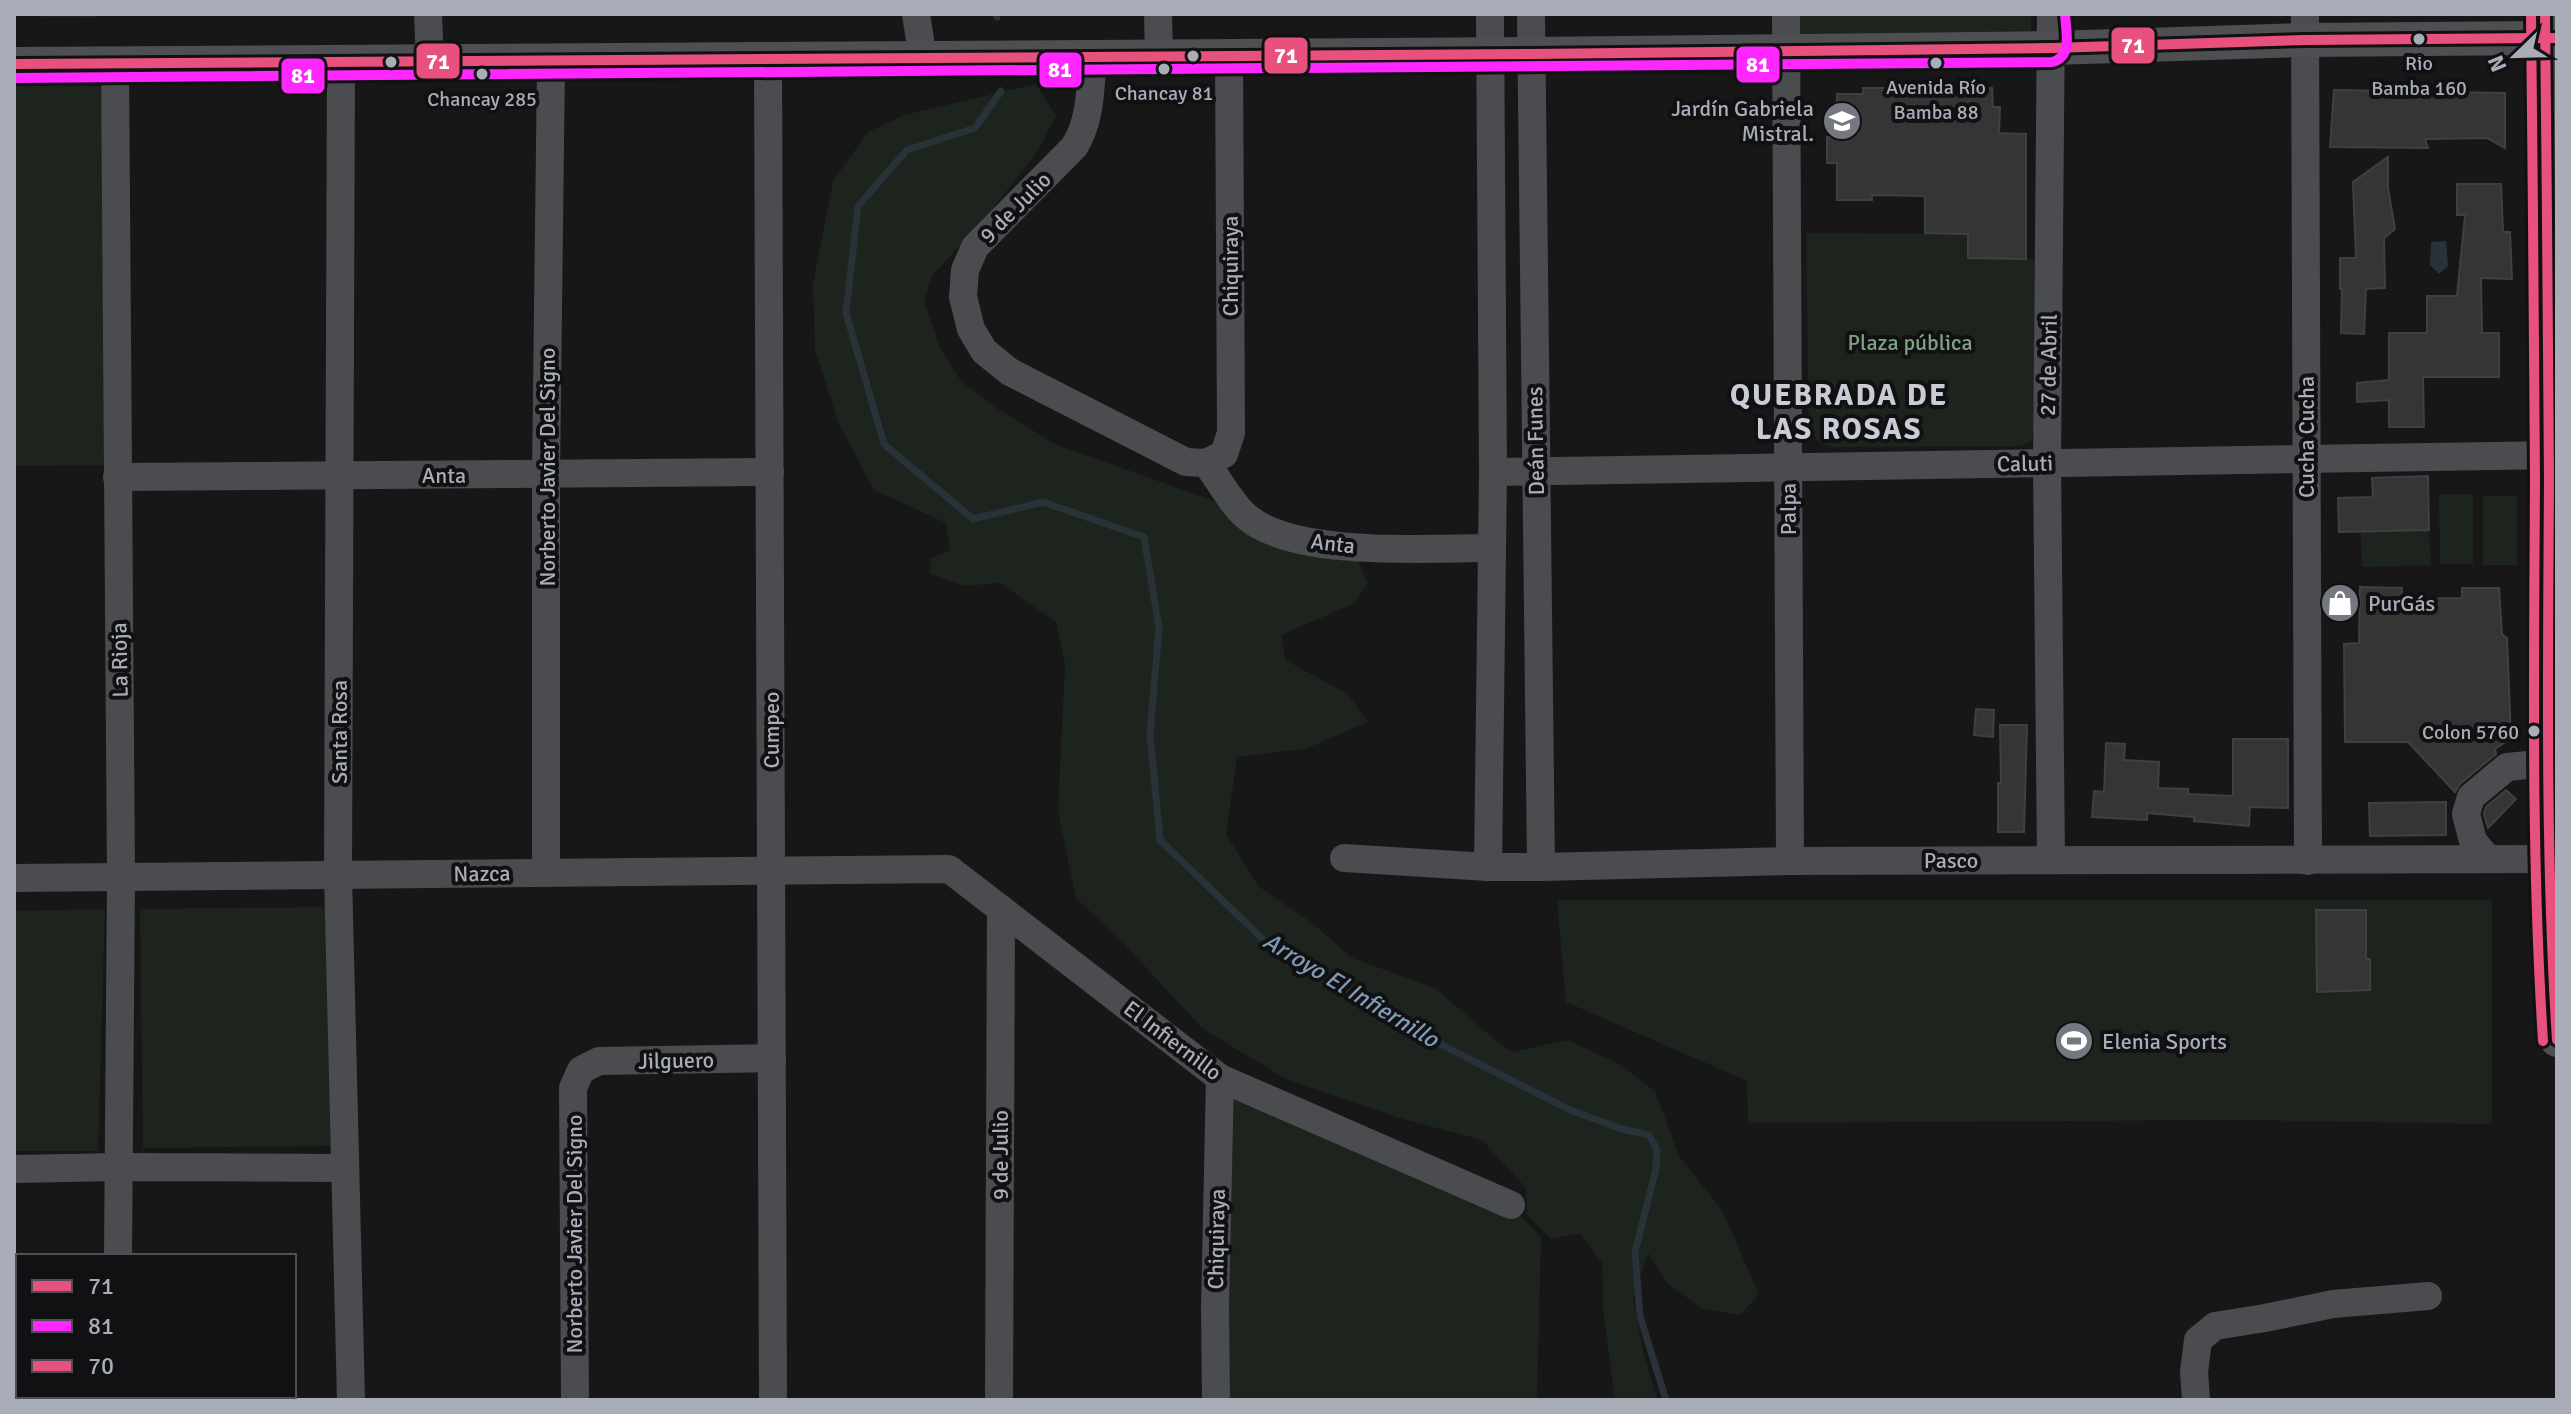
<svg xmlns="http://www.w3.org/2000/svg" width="2571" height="1414" font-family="Signika,sans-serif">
	<rect width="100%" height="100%" fill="#171717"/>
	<g fill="#1d241e">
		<polygon points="14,14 95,14 96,18 14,16"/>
		<polygon points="1800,14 2031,14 2031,31 1800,34"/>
		<polygon points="1036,84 1056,116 1038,151 987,216 932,276 924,301 941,350 961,381 995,407 1055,444 1228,506 1357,559 1368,583 1355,603 1281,635 1285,660 1348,694 1368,722 1305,749 1237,757 1226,834 1258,886 1312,923 1352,958 1435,988 1495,1040 1513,1052 1568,1040 1619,1064 1655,1091 1679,1156 1722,1210 1759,1294 1740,1315 1703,1309 1669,1285 1648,1253 1633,1298 1643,1351 1657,1400 1615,1400 1603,1307 1602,1263 1580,1233 1551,1239 1527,1215 1526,1188 1482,1140 1399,1118 1288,1080 1203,1029 1123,943 1076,898 1058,811 1065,664 1056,622 1000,583 964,586 931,574 930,558 950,551 946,523 874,490 838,422 815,350 813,284 833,181 868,132 904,115"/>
		<polygon points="14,85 108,86 110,465 14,466"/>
		<polygon points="1806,233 1969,234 1969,258 2034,259 2034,430 2030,442 2019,446 1831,447 1818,441 1809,426"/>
		<polygon points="2439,494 2473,494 2473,564 2440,564"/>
		<rect x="2483" y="496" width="34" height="69"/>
		<polygon points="2429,530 2431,565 2362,567 2361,532"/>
		<polygon points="1557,900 2492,900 2492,1124 2234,1120 1748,1123 1747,1081 1566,1002"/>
		<polygon points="330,907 333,1146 143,1148 140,909"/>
		<polygon points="105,909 98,1151 14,1151 14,911"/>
		<polygon points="1234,1096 1518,1213 1541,1237 1537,1400 1228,1400 1230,1100"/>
	</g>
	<polygon fill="#2a3239" points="2446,241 2448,266 2439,274 2430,265 2431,242"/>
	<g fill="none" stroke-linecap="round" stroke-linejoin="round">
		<g stroke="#2a3239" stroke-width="7">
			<polyline points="996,14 997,17"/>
			<polyline points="1001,91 975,128 907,150 858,206 846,313 884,444 973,519 1043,502 1144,537 1159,628 1150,734 1160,840 1272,948 1387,1017 1570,1110 1622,1129 1649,1135 1657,1150 1656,1169 1635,1252 1640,1316 1666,1400"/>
		</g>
	</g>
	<g fill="#353536" stroke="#3f4043" stroke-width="2">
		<polygon points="1863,88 1992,88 1993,107 2000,107 1999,133 2026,134 2026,259 1968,258 1968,234 1925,233 1925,196 1872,195 1872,200 1837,200 1837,163 1827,163 1827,137 1836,137 1837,94 1863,94"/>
		<polygon points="2334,90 2505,93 2505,148 2487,138 2425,139 2428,148 2330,147"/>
		<polygon points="2388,157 2388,188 2395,229 2384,238 2385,288 2366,289 2364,334 2341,333 2342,289 2340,289 2340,258 2356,258 2353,182"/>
		<polygon points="2457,184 2501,184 2503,232 2510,232 2512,279 2481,278 2482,333 2499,333 2499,377 2423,377 2424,427 2389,427 2389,400 2357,402 2357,383 2389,380 2389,333 2427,333 2427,296 2457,296 2465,215 2457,215"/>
		<polygon points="2428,476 2429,530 2339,532 2338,498 2373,497 2372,478"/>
		<polygon points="2360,587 2402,588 2401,599 2462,598 2462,588 2499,588 2502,634 2507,638 2511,738 2495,749 2496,754 2460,784 2455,792 2408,742 2345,742 2344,644 2359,643"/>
		<polygon points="1976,709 1994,710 1993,737 1974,735"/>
		<polygon points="2000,725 2027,725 2024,832 1998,832 1998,783 2001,783"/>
		<polygon points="2233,739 2288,739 2288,808 2250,807 2249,826 2194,821 2194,817 2147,813 2147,820 2092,817 2094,791 2104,792 2106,743 2125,744 2124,760 2159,762 2158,788 2188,789 2188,794 2233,796"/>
		<polygon points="2506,790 2516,799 2488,828 2484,814 2486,807"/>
		<polygon points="2446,802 2446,835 2370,836 2369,803"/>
		<polygon points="2316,910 2366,910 2366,959 2370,959 2370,990 2317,992"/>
	</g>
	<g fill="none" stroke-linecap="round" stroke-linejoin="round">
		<g stroke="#4b4c50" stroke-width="28">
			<polyline points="428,14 430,63"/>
			<polyline points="916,14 923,59"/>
			<polyline points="1158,14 1159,56"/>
			<polyline points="1531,14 1541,867"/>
			<polyline points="1786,14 1790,861"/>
			<polyline points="2305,14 2308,861"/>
			<path d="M1093,57c-3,32 -2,64 -19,90l-99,100 -10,23 -2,27 8,32 13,22 26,21 176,90 20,1 18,-9 7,-21 -2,-377"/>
			<polyline points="768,60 773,1400"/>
			<polyline points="341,63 338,875 351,1400"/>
			<polyline points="115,65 121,877 118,1256"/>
			<path d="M1206,463c12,15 26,42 41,54 48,41 182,31 245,31"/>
			<polyline points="1493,472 2557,455"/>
			<polyline points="117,477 770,472"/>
			<polyline points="1344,858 1488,867 1541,867 1790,861 2557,859"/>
			<polyline points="2488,859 2473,841 2466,814 2471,797 2507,767 2548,763"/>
			<polyline points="2051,860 2047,463 2051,14"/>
			<polyline points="1488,867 1493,472 1490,14"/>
			<polyline points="546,873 546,474 551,62"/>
			<polyline points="14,878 949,869 1220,1078 1511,1205"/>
			<polyline points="14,1169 119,1167 344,1168"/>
			<polyline points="115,1400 115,1396"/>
			<polyline points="575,1400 573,1088 581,1070 599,1061 772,1058"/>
			<polyline points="999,1400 1001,909"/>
			<polyline points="1216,1400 1215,1308 1220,1078"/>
			<polyline points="2196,1400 2194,1372 2198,1340 2215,1326 2265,1318 2333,1304 2428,1296"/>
		</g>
		<g stroke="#4d4f52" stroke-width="34">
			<polyline points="2545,14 2549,455 2548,763 2551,949 2557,1040"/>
			<polyline points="14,64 1531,54 2052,48 2305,40 2557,38"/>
		</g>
		<g stroke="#111113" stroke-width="16">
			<polyline id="bus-1" points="14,64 1531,54 2052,48 2305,40 2557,38"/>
		</g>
		<g stroke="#111113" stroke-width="16">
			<path id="bus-2" d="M14,78l2038,-16c21,-5 14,-31 13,-48"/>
		</g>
		<g stroke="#111113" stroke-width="16">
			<path id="bus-3" d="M2545,14c1,155 4,310 4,465 -1,187 -4,374 8,561"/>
		</g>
		<g stroke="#111113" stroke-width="16">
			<path id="bus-4" d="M2531,14c1,155 4,310 4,465 -1,188 -4,375 8,562"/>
		</g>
		<use href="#bus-1" stroke="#e8507d" stroke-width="10"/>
		<use href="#bus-2" stroke="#fe27ff" stroke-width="10"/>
		<use href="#bus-3" stroke="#e8507d" stroke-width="10"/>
		<use href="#bus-4" stroke="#e8507d" stroke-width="10"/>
	</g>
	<defs>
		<g id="school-disc" transform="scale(2)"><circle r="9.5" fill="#757880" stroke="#111113"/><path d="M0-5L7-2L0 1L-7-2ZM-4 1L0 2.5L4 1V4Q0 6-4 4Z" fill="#fff"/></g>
		<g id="shop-disc" transform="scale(2)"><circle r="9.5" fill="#757880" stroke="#111113"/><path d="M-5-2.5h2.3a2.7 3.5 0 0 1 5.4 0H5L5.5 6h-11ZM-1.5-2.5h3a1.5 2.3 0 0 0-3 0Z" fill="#fff"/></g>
		<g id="stadium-disc" transform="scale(2)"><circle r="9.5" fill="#757880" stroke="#111113"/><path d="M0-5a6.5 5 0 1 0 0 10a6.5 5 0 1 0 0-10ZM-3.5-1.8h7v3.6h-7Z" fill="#fff"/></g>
	</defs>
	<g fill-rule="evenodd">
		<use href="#school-disc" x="1842" y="121"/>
		<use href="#shop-disc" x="2340" y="603"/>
		<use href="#stadium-disc" x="2074" y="1041"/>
	</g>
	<g fill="#a8adb8" stroke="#111113" stroke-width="3">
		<circle cx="2419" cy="39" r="7"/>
		<circle cx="1193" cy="56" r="7"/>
		<circle cx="391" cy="62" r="7"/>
		<circle cx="1936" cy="63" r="7"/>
		<circle cx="1164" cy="69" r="7"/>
		<circle cx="482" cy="74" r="7"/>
		<circle cx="2534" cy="731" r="7"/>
	</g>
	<g text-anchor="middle" stroke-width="8" stroke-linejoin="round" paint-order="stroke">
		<g font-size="20" fill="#a8adb8" stroke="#111113">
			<text x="2419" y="70">Rio<tspan x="2419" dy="25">Bamba 160</tspan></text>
			<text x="1936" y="94">Avenida Río<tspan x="1936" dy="25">Bamba 88</tspan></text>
			<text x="1164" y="100">Chancay 81</text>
			<text x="482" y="106">Chancay 285</text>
			<text x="2519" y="739" text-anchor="end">Colon 5760</text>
		</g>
		<g font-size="22" fill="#a8adb8" stroke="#111113" text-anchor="start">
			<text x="1814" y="116" text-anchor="end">Jardín Gabriela<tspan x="1814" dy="25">Mistral.</tspan></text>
			<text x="2368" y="611">PurGás</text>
			<text x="2102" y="1049">Elenia Sports</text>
		</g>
		<g font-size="22" fill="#a8adb8" stroke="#111113">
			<text transform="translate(1015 207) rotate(-45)" y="8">9 de Julio</text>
			<text transform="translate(1230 266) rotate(-90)" y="8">Chiquiraya</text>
			<text transform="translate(2048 365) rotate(-89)" y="8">27 de Abril</text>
			<text transform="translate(2306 437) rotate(-90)" y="8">Cucha Cucha</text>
			<text transform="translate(1535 441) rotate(-91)" y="8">Deán Funes</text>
			<text transform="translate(2025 463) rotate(-1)" y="8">Caluti</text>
			<text transform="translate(547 467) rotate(-90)" y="8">Norberto Javier Del Signo</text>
			<text x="444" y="483">Anta</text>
			<text transform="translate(1788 509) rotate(-90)" y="8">Palpa</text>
			<text transform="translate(1333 543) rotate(7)" y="8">Anta</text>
			<text transform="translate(119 660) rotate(-91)" y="8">La Rioja</text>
			<text transform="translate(771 730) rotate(-90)" y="8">Cumpeo</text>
			<text transform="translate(339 732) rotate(-90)" y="8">Santa Rosa</text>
			<text x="1951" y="868">Pasco</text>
			<text transform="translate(482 873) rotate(-1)" y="8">Nazca</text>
			<text transform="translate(1173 1040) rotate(37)" y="8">El Infiernillo</text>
			<text transform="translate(676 1060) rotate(-1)" y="8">Jilguero</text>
			<text transform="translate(1000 1155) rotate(-90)" y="8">9 de Julio</text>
			<text transform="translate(574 1234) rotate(-90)" y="8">Norberto Javier Del Signo</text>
			<text transform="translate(1216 1239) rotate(-89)" y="8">Chiquiraya</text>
		</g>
		<g font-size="22" fill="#7fa381" stroke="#111113">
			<text x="1910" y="350">Plaza pública</text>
		</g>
		<g font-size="24" font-style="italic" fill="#7f9bb3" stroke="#111113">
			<text transform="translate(1351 990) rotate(31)" y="8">Arroyo El Infiernillo</text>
		</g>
		<g font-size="30" font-weight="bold" letter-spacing="2" fill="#c9ccd4" stroke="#111113">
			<text x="1839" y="405">QUEBRADA DE<tspan x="1839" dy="34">LAS ROSAS</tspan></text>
		</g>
	</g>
	<g stroke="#111113" stroke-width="3">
		<rect x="2110" y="26" width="46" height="39" rx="8" fill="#e8507d"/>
		<rect x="1263" y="36" width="46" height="39" rx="8" fill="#e8507d"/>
		<rect x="415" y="42" width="46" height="38" rx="8" fill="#e8507d"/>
		<rect x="1735" y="45" width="46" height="39" rx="8" fill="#fe27ff"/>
		<rect x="1038" y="51" width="45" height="38" rx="8" fill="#fe27ff"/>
		<rect x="280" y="57" width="46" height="38" rx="8" fill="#fe27ff"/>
	</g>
	<g font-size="22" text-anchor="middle" font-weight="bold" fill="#fff">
		<text x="2133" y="53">71</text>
		<text x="1286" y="63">71</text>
		<text x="438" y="69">71</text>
		<text x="1758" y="72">81</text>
		<text x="1060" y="77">81</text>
		<text x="303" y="83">81</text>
	</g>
	<rect width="2571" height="1414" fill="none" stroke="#a8adb8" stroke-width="32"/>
	<rect x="16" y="1254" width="280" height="144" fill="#111113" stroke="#4d4f55" stroke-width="2"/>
	<rect x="32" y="1280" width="40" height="12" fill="#e8507d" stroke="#4d4f55" stroke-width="2"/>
	<text x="88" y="1294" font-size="24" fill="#a8adb8">71</text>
	<rect x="32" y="1320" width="40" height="12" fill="#fe27ff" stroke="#4d4f55" stroke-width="2"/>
	<text x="88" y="1334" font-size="24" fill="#a8adb8">81</text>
	<rect x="32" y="1360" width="40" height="12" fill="#e8507d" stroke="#4d4f55" stroke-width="2"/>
	<text x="88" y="1374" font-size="24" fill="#a8adb8">70</text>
	<g transform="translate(2515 56) rotate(247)" stroke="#111113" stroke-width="6" paint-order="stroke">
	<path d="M0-6L14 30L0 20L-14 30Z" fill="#a8adb8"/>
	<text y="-12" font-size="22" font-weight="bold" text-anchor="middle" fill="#a8adb8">N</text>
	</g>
</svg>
